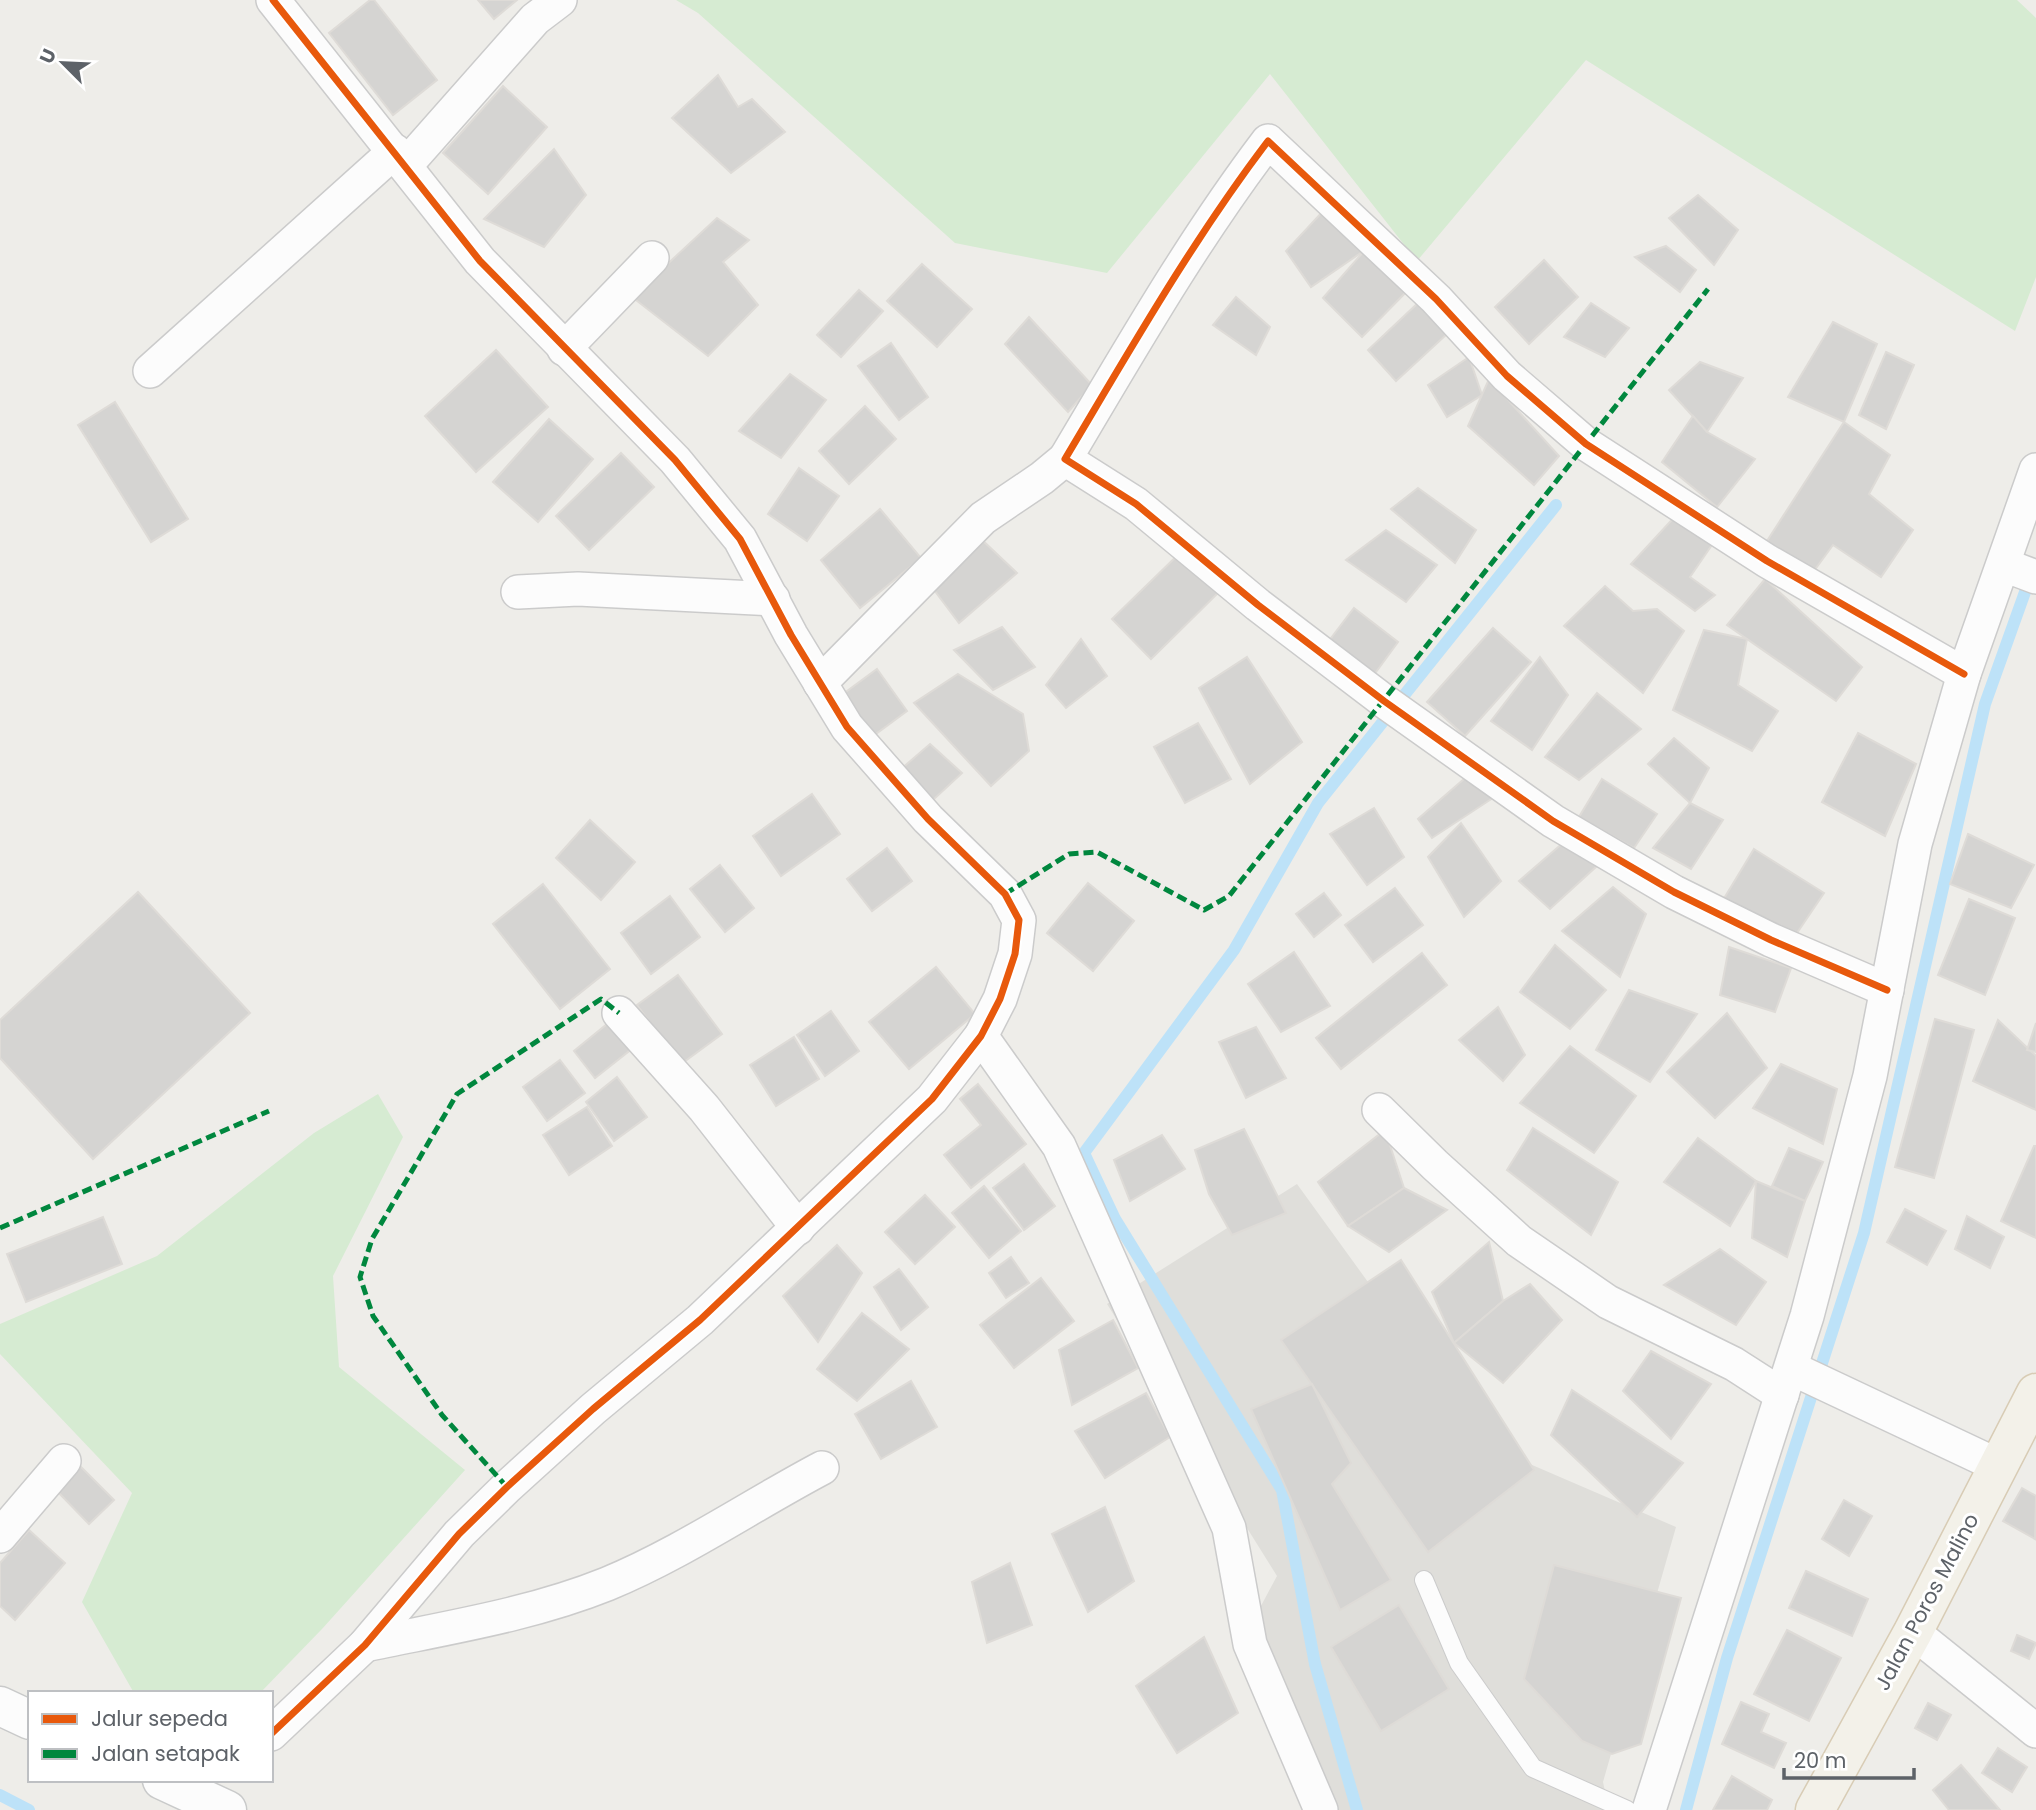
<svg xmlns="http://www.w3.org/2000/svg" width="2036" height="1810" font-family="Poppins,sans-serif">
	<rect width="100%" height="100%" fill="#eeede9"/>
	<polygon fill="#dfdeda" points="1297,1184 1486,1445 1676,1527 1603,1782 1609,1810 1331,1810 1254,1619 1277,1576 1107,1304"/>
	<g fill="#d6ebd2">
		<polygon points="676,0 2017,0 2036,18 2036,277 2015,331 1586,60 1417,261 1270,74 1107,273 955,243 698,13"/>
		<polygon points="378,1094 403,1137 333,1276 339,1367 465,1470 322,1629 260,1693 134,1693 82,1602 132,1493 0,1354 0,1324 157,1256 314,1133"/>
	</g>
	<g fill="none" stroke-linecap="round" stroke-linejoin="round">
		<g stroke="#bde2f8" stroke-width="12">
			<polyline points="0,1795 29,1810"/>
			<polyline points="1357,1810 1315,1664 1282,1490 1115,1219 1084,1153 1234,950 1318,803 1556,505"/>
			<polyline points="1686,1810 1727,1658 1864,1233 1985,704 2030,578"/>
		</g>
	</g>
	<g fill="#d5d4d2" stroke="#dedbd7" stroke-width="2">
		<polygon points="370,0 374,0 437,80 393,115 329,33"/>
		<polygon points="478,0 517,0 494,19"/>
		<polygon points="718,75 738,107 752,99 785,132 731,173 672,118"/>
		<polygon points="503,86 547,127 488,194 443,153"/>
		<polygon points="554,149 586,195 544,247 484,219"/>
		<polygon points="1698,195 1738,230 1714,265 1669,218"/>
		<polygon points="1326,208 1365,250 1311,287 1286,251"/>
		<polygon points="717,218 749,240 723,262 758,305 708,356 632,297"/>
		<polygon points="1666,246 1696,270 1680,292 1635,257"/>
		<polygon points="1365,250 1412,286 1362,337 1323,298"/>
		<polygon points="1544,260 1578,297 1529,344 1495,307"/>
		<polygon points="922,264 972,309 937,347 887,301"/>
		<polygon points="859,290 883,311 841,357 817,335"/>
		<polygon points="1236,297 1270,327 1256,355 1213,325"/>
		<polygon points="1418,303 1447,334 1396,381 1368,350"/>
		<polygon points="1591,303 1629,328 1605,357 1564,337"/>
		<polygon points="1029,317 1092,385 1068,412 1005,344"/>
		<polygon points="1833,322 1877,344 1844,422 1788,397"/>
		<polygon points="891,343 928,397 899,420 858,366"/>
		<polygon points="496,350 548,407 476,472 425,416"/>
		<polygon points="1886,352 1914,365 1886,429 1859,415"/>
		<polygon points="1469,357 1482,395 1447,417 1428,385"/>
		<polygon points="1700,362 1743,378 1707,432 1669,390"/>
		<polygon points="790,374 826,400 781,458 739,431"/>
		<polygon points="1489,379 1559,456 1534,485 1468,426"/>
		<polygon points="115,402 188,519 151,542 78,425"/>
		<polygon points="865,406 896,439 849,484 819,451"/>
		<polygon points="1693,416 1707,432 1755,459 1717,507 1662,462"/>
		<polygon points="549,419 593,459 538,522 493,482"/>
		<polygon points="1844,422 1890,455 1869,494 1913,530 1881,577 1833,545 1808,579 1765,544"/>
		<polygon points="621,453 654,487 589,550 556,516"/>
		<polygon points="799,468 839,496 807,541 768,514"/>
		<polygon points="1418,488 1476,530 1455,563 1391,509"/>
		<polygon points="880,509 921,558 860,608 821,560"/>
		<polygon points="1681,510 1714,542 1690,577 1715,595 1695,611 1631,564"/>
		<polygon points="1386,530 1437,565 1406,602 1346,560"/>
		<polygon points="979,537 1017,573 959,623 925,578"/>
		<polygon points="1183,550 1221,590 1151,659 1112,619"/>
		<polygon points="1765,579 1862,667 1836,701 1727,625"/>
		<polygon points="1605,586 1633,611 1657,609 1684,631 1643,693 1564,626"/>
		<polygon points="1354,608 1398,642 1373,676 1328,642"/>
		<polygon points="1002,627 1035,667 993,690 954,650"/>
		<polygon points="1493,628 1531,662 1465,736 1427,702"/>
		<polygon points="1704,630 1747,639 1738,685 1778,711 1752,751 1673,710"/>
		<polygon points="1081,639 1107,676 1066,708 1046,685"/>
		<polygon points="1247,657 1302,742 1250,784 1199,688"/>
		<polygon points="1540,657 1568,695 1532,750 1491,721"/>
		<polygon points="877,669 907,711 869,739 839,697"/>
		<polygon points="958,674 1023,714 1029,751 991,786 914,703"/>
		<polygon points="1597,693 1641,729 1579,780 1545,757"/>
		<polygon points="1198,723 1231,779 1185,803 1154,747"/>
		<polygon points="1858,733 1916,764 1885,836 1822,802"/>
		<polygon points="1674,738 1709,768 1690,803 1648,764"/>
		<polygon points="930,744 962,773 933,800 900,770"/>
		<polygon points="1472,772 1499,794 1432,838 1418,819"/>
		<polygon points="1602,779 1657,814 1634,848 1579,817"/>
		<polygon points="812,794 840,834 781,876 753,836"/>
		<polygon points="1690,803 1723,820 1691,869 1653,848"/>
		<polygon points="1374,808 1404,857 1367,885 1330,834"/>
		<polygon points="590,820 635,862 601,900 556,858"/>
		<polygon points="1461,823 1501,881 1464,917 1428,857"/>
		<polygon points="1968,834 2034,865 2011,908 1950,884"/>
		<polygon points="1564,842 1597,866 1550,909 1519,881"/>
		<polygon points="887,848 912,881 872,911 847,879"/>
		<polygon points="1754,849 1824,893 1795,936 1723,900"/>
		<polygon points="720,865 754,908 725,932 690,889"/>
		<polygon points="1088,883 1134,921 1093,971 1047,933"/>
		<polygon points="543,884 610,969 560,1009 493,924"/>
		<polygon points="1613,887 1646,914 1620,977 1562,931"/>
		<polygon points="1395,888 1423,925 1373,962 1345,925"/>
		<polygon points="138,892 250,1013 93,1159 0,1058 0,1020"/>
		<polygon points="1324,893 1341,915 1314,937 1296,914"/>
		<polygon points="670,896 700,937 651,974 621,933"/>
		<polygon points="1969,899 2015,918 1985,995 1938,975"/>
		<polygon points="1555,945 1606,990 1570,1029 1520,992"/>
		<polygon points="1729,947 1791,968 1775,1012 1720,995"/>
		<polygon points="1294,952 1330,1006 1281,1032 1248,984"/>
		<polygon points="1422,953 1447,985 1341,1069 1316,1038"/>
		<polygon points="936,967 975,1014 909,1069 869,1022"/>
		<polygon points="678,975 722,1034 681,1064 637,1005"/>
		<polygon points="1629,990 1697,1014 1650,1082 1596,1050"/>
		<polygon points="1498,1007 1525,1055 1503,1081 1459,1040"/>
		<polygon points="831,1011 859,1051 825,1076 797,1035"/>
		<polygon points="1727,1013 1767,1068 1715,1118 1667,1072"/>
		<polygon points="1935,1019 1974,1030 1934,1178 1895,1167"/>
		<polygon points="612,1020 633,1048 595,1078 574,1051"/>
		<polygon points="1998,1020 2036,1056 2036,1110 1973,1081"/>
		<polygon points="2036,1023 2036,1052 2027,1050"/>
		<polygon points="1256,1027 1286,1078 1246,1098 1219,1042"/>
		<polygon points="794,1037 819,1079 776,1106 750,1065"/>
		<polygon points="1570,1046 1636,1096 1594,1153 1520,1103"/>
		<polygon points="560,1060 585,1093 547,1121 523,1087"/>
		<polygon points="1781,1064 1837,1089 1823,1144 1753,1108"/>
		<polygon points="617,1077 647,1117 614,1141 586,1102"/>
		<polygon points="978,1084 1026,1144 971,1188 944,1155 981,1125 960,1099"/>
		<polygon points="587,1107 612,1146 569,1175 543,1135"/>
		<polygon points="1533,1128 1618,1182 1591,1235 1507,1170"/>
		<polygon points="1244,1129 1286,1213 1232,1235 1209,1194 1195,1150"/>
		<polygon points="1385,1130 1404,1188 1348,1226 1318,1182"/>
		<polygon points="1162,1135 1185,1169 1130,1201 1114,1160"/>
		<polygon points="1698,1138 1756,1181 1730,1226 1664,1182"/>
		<polygon points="2034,1146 2036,1146 2036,1238 2001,1221"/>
		<polygon points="1789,1148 1823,1162 1805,1201 1772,1186"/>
		<polygon points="1024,1164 1055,1206 1024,1230 993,1188"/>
		<polygon points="1756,1181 1805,1201 1787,1257 1752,1238"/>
		<polygon points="984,1186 1021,1231 989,1258 952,1213"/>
		<polygon points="1404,1188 1447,1210 1389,1252 1348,1226"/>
		<polygon points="925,1195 955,1227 915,1264 885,1232"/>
		<polygon points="1905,1209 1946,1231 1927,1265 1887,1242"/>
		<polygon points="1967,1216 2004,1237 1990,1268 1955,1249"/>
		<polygon points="103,1217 122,1264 26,1302 7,1254"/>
		<polygon points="1489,1242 1503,1301 1454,1343 1432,1292"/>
		<polygon points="837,1245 862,1273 818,1342 783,1296"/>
		<polygon points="1720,1249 1766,1282 1736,1325 1664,1285"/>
		<polygon points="1011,1257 1029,1283 1006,1298 989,1273"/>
		<polygon points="1401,1260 1534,1470 1428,1552 1281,1340"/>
		<polygon points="899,1269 928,1307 901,1330 874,1287"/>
		<polygon points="1041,1278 1074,1321 1014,1368 980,1325"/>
		<polygon points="1530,1284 1562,1320 1503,1383 1454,1343 1503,1301"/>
		<polygon points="862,1313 909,1349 857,1401 817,1369"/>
		<polygon points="1113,1320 1138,1368 1072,1405 1059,1350"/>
		<polygon points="1651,1351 1711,1384 1671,1439 1623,1391"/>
		<polygon points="911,1381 937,1427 881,1459 855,1414"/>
		<polygon points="1312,1384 1351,1463 1332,1484 1391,1580 1340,1610 1251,1409"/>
		<polygon points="1572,1390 1683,1463 1637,1517 1551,1435"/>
		<polygon points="1146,1393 1170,1437 1105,1478 1075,1431"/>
		<polygon points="80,1466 114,1500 89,1524 56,1490"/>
		<polygon points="2022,1488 2036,1496 2035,1539 2003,1521"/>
		<polygon points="1844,1500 1872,1516 1849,1556 1822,1539"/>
		<polygon points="1105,1507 1134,1581 1088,1612 1052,1534"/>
		<polygon points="29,1530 65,1563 15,1620 0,1606 0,1563"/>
		<polygon points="1010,1563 1032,1625 987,1643 972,1582"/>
		<polygon points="1554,1565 1681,1598 1641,1744 1612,1754 1582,1741 1524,1679"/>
		<polygon points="1806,1571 1868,1599 1852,1636 1789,1608"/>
		<polygon points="1399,1605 1449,1689 1381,1731 1331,1647"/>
		<polygon points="1787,1630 1841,1658 1809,1721 1754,1694"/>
		<polygon points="2017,1635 2036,1643 2029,1659 2011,1651"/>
		<polygon points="1204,1637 1238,1713 1177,1753 1136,1686"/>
		<polygon points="1741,1702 1769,1714 1761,1732 1786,1743 1774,1768 1722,1744"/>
		<polygon points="1928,1703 1951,1715 1937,1740 1915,1728"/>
		<polygon points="1998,1748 2027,1767 2012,1792 1982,1773"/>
		<polygon points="1961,1765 2000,1810 1949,1810 1933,1790"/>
		<polygon points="1732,1776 1772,1800 1767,1810 1713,1810"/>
	</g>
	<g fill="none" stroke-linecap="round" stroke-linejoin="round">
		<g stroke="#cbcbcb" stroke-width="20">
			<polyline id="lane" points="1424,1580 1459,1663 1533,1768 1627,1810"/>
		</g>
		<g stroke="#cbcbcb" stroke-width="36">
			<g id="street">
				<polyline points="405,166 535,19 560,0"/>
				<polyline points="564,349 652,258"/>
				<polyline points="150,371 395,151"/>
				<polyline points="2004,565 2036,577"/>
				<polyline points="518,592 578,589 773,599"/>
				<polyline points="820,683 983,518 1042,478 1065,459"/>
				<path d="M1887,990l-116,-50 -97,-48 -121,-71 -169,-120 -126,-96 -122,-101 -71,-45c65,-109 127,-218 203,-318l168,158 71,77 79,68 181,117 197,113"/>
				<polyline points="619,1013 704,1108 798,1228"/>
				<polyline points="981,1036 1059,1146 1229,1528 1250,1644 1321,1810"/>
				<polyline points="1379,1110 1435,1165 1519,1241 1608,1302 1734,1364 1782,1395"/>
				<polyline points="1791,1368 1999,1466"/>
				<polyline points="0,1536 64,1461"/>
				<polyline points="1913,1632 2036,1731"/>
				<path d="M365,1645c80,-17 165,-30 242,-61 75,-31 143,-78 215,-116"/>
				<polyline points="271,1734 365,1645 459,1534 507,1487 593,1409 700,1320 932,1099 981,1036 1000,999 1015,954 1019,920 1005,894 928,819 847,727 791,635 740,539 675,460 480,261 273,0"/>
				<polyline points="1649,1810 1807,1316 1870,1076 1915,844 1964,674 2036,470"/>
			</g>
		</g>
		<g stroke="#c9caca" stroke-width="41">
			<g id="secondary">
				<polyline points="0,1706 30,1720"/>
				<polyline points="162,1780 227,1810"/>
			</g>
		</g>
		<g stroke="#d8ccb5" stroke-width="41">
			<polyline id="primary" points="1815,1810 1913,1632 2036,1393"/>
		</g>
		<use href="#lane" stroke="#fcfcfc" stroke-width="18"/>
		<use href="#street" stroke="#fcfcfc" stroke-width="33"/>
		<use href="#secondary" stroke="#fcfcfc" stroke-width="38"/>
		<use href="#primary" stroke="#f3f1e9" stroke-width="38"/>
		<g stroke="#00873e" stroke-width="5" stroke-dasharray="10 5" stroke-linecap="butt">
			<polyline points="1005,894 1069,854 1097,852 1204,910 1229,896 1708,289"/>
			<polyline points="0,1228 269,1111"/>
			<polyline points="507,1487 442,1415 373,1316 360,1277 372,1239 457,1094 601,999 619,1013"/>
		</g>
		<g stroke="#fff" stroke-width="11">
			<g id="cycleway">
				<path d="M1887,990l-116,-50 -97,-48 -121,-71 -169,-120 -126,-96 -122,-101 -71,-45c65,-109 127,-218 203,-318l168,158 71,77 79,68 181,117 197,113"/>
				<polyline points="271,1734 365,1645 459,1534 507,1487 593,1409 700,1320 932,1099 981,1036 1000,999 1015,954 1019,920 1005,894 928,819 847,727 791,635 740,539 675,460 480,261 273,0"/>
			</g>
		</g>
		<use href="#cycleway" stroke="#e8590c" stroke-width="7"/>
	</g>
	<g text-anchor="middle" stroke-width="6" stroke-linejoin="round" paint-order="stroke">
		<g font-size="21" fill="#5d6268" stroke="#fff">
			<text transform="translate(1927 1602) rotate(-62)" y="7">Jalan Poros Malino</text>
		</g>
	</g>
	<rect x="28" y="1691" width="245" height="91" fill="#ffffff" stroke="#bec0c3" stroke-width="2"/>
	<rect x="42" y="1714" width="35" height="10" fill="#e8590c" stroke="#bec0c3" stroke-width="2"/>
	<text x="91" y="1726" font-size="21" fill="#5d6268">Jalur sepeda</text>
	<rect x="42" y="1749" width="35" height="10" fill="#00873e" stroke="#bec0c3" stroke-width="2"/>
	<text x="91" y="1761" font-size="21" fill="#5d6268">Jalan setapak</text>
	<g transform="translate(63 63) rotate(294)" stroke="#ffffff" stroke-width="5" paint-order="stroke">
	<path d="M0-5L12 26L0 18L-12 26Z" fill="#5d6268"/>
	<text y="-10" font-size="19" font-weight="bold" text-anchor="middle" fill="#5d6268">U</text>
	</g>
	<path d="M1784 1768v10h130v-10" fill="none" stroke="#5d6268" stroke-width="3.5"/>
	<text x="1794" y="1768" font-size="21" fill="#5d6268" stroke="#ffffff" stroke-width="5" paint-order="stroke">20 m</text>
</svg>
